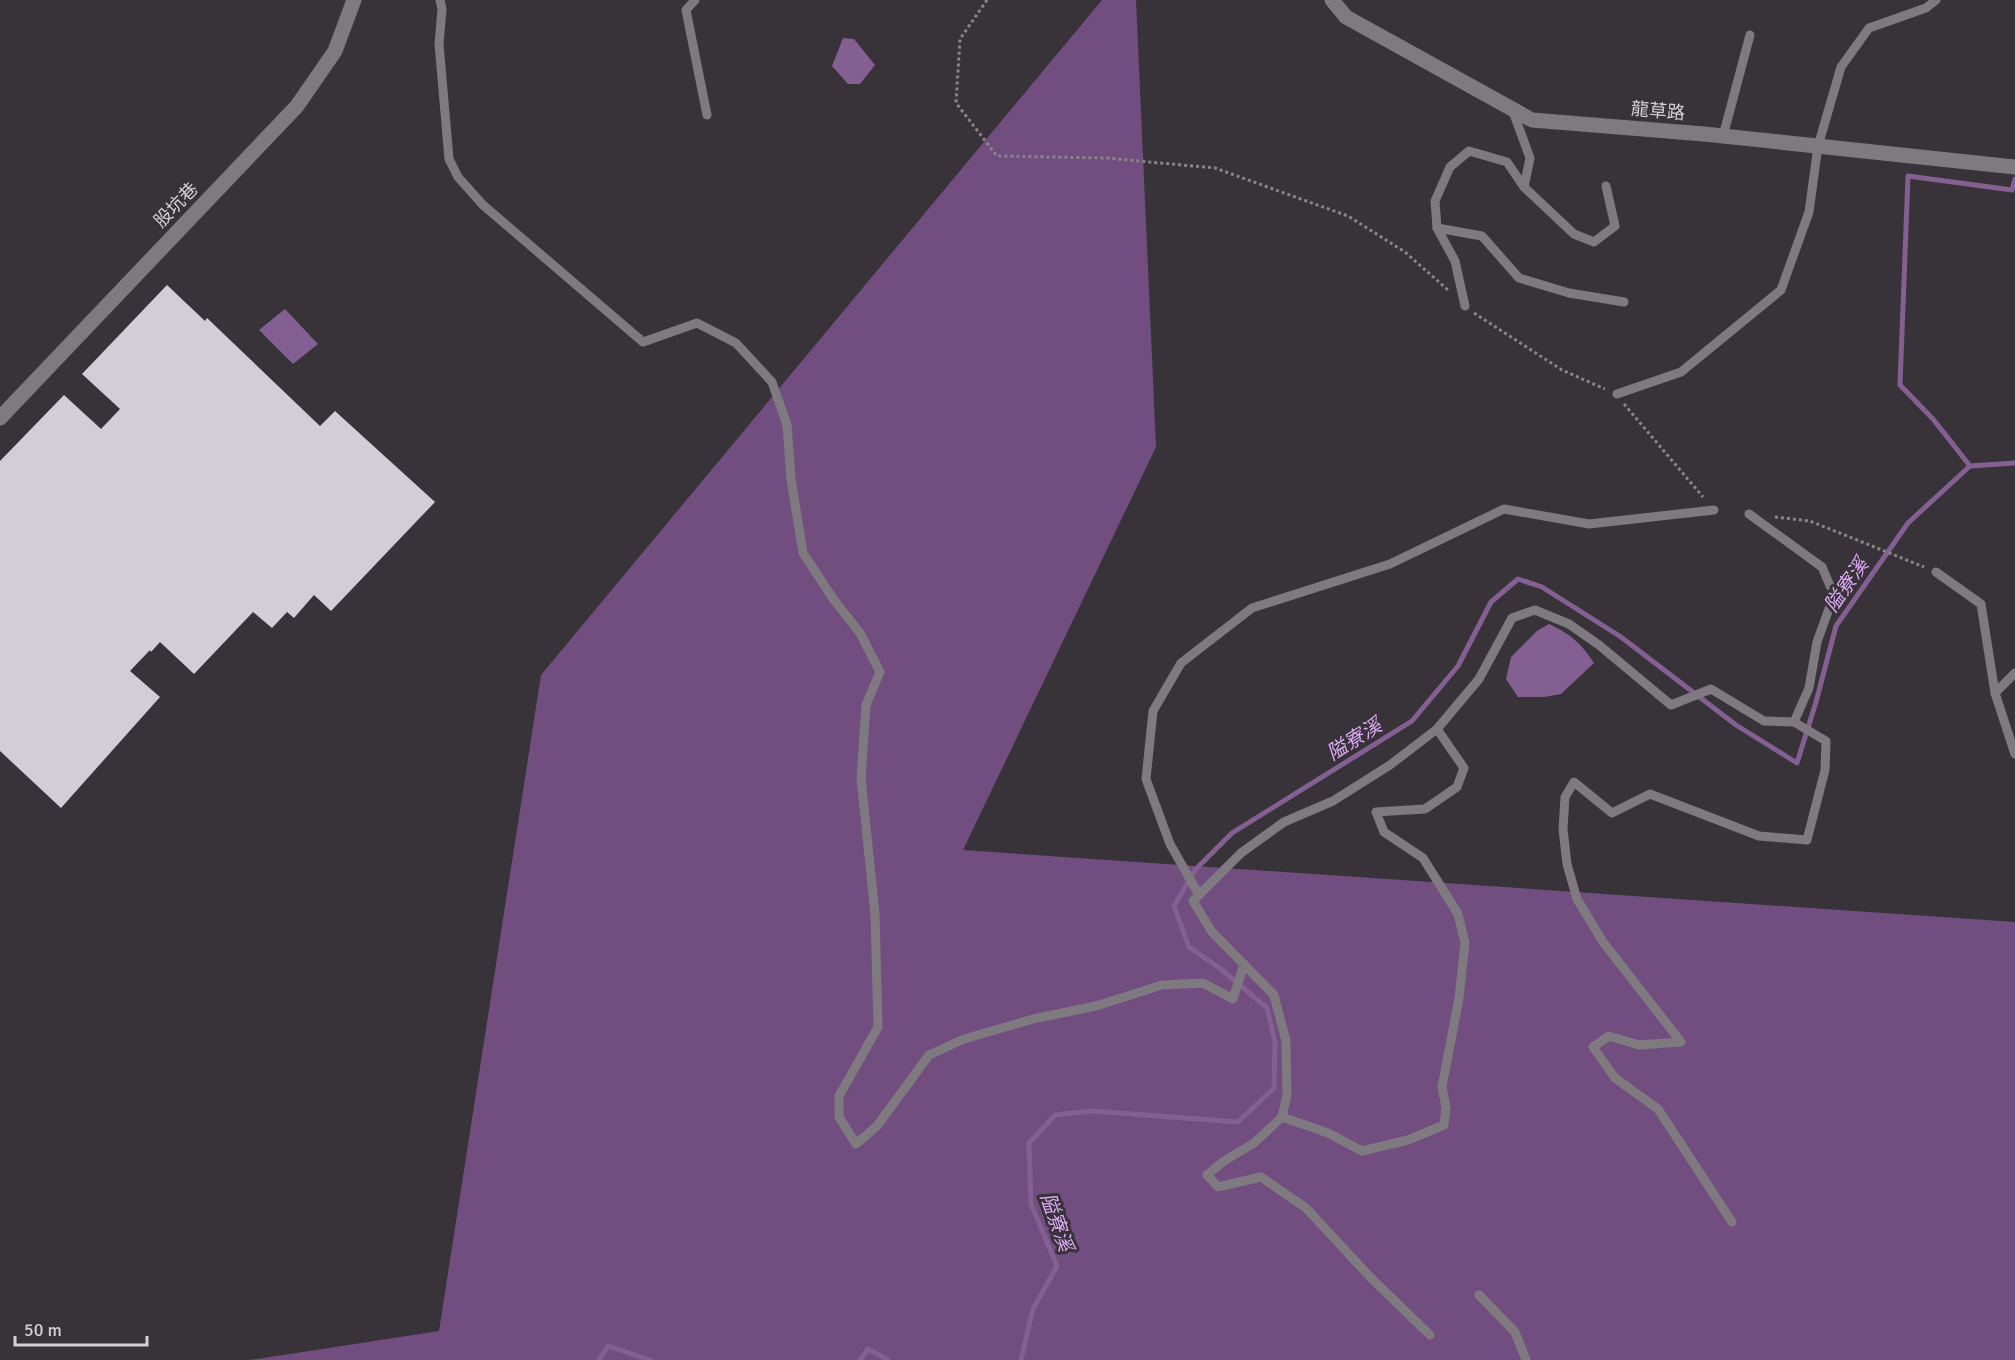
<svg xmlns="http://www.w3.org/2000/svg" width="2015" height="1360" font-family="Signika,'Noto Sans TC',sans-serif">
	<rect width="100%" height="100%" fill="#373339"/>
	<polygon fill="#724e80" points="1102,0 1136,0 1156,447 963,850 2015,922 2015,1360 250,1360 439,1331 541,675"/>
	<g fill="#845f92">
		<polygon points="843,38 854,39 875,65 860,84 848,84 832,66"/>
		<polygon points="285,309 318,344 293,364 259,330"/>
		<path d="M1549,624c21,10 32,19 45,39l-33,31 -17,3h-26l-12,-18 5,-22 26,-26z"/>
	</g>
	<g fill="none" stroke-linecap="round" stroke-linejoin="round">
		<g stroke="#845f92" stroke-width="5">
			<polyline points="1970,466 1933,419 1900,385 1908,176 2012,190 2015,179"/>
			<polyline points="599,1360 608,1346 650,1360"/>
			<polyline points="860,1360 868,1349 888,1360"/>
			<polyline points="1021,1360 1033,1309 1057,1266 1031,1204 1029,1143 1055,1115 1092,1111 1238,1122 1274,1088 1275,1042 1267,1008 1221,969 1189,947 1174,906 1195,870 1232,833 1412,721 1458,666 1491,602 1518,579 1542,587 1621,637 1736,725 1797,763 1816,702 1836,626 1908,523 1970,466 2015,463"/>
		</g>
	</g>
	<polygon fill="#d3ced5" points="167,285 205,321 207,318 320,426 335,411 435,502 331,611 314,595 294,618 287,612 272,628 253,612 194,674 160,642 151,652 150,650 130,671 160,697 61,808 0,751 0,461 64,395 101,429 120,409 82,374"/>
	<g fill="none" stroke-linecap="round" stroke-linejoin="round">
		<g stroke="#89868a" stroke-width="3" stroke-dasharray="3 3" stroke-linecap="butt">
			<polyline points="987,0 960,39 956,103 997,156 1106,158 1215,168 1348,216 1405,252 1449,291"/>
			<polyline points="1474,313 1562,370 1605,389"/>
			<polyline points="1624,404 1703,497"/>
			<polyline points="1775,517 1810,521 1924,567"/>
		</g>
		<g stroke="#7f7a80" stroke-width="9">
			<polyline points="440,0 442,9 439,44 449,159 458,177 483,205 643,342 697,323 736,343 772,382 787,425 791,479 803,553 834,600 860,633 880,672 866,705 861,778 875,914 878,1027 839,1096 839,1117 856,1144 877,1126 929,1055 964,1039 1033,1019 1096,1006 1162,985 1203,983 1233,999 1244,964"/>
			<polyline points="695,0 686,10 707,115"/>
			<polyline points="1723,136 1750,35"/>
			<polyline points="1524,187 1574,234 1594,242 1615,226 1606,186"/>
			<polyline points="1437,228 1482,236 1519,278 1569,293 1624,302"/>
			<polyline points="1465,306 1455,261 1437,228 1435,201 1450,167 1469,151 1507,162 1524,187 1530,158 1512,109"/>
			<polyline points="1617,394 1681,372 1781,290 1809,212 1818,146 1841,67 1869,28 1926,8 1936,0"/>
			<polyline points="1936,572 1981,604 1995,693 2015,673"/>
			<polyline points="1995,693 2015,754"/>
			<polyline points="1199,895 1170,844 1146,779 1153,711 1181,663 1252,608 1390,564 1504,509 1589,524 1714,510"/>
			<polyline points="1282,1117 1328,1133 1362,1151 1408,1140 1444,1125 1446,1107 1442,1087 1459,998 1465,943 1458,914 1423,858 1384,832 1376,812 1425,809 1457,787 1464,768 1437,729"/>
			<polyline points="1732,1222 1658,1109 1615,1078 1593,1047 1609,1036 1639,1045 1681,1042 1603,942 1577,899 1567,864 1563,829 1565,797 1574,782 1612,813 1650,794 1759,836 1807,840 1825,770 1826,741 1794,722"/>
			<polyline points="1479,1295 1515,1332 1526,1360"/>
			<polyline points="1430,1335 1371,1278 1306,1208 1261,1177 1218,1187 1207,1175 1224,1161 1254,1143 1282,1117 1287,1095 1286,1041 1274,995 1212,932 1193,901 1241,853 1284,822 1333,801 1390,765 1437,729 1479,679 1512,618 1535,610 1569,624 1599,645 1671,705 1711,689 1764,721 1794,722 1809,688 1817,642 1834,595 1822,567 1749,514"/>
		</g>
		<g stroke="#7f7a80" stroke-width="15">
			<polyline points="1332,0 1346,17 1532,120 1704,134 2015,167"/>
			<polyline points="0,418 297,106 335,51 354,0"/>
		</g>
	</g>
	<g text-anchor="middle" stroke-width="6" stroke-linejoin="round" paint-order="stroke">
		<g font-size="18" fill="#d4d1d4" stroke="#373339">
			<text transform="translate(1658 111) rotate(5)" y="6">龍草路</text>
			<text transform="translate(176 205) rotate(-46)" y="6">股坑巷</text>
		</g>
		<g font-size="20" font-style="italic" fill="#dfa9f5" stroke="#373339">
			<text transform="translate(1846 585) rotate(-55)" y="7">隘寮溪</text>
			<text transform="translate(1354 739) rotate(-32)" y="7">隘寮溪</text>
			<text transform="translate(1057 1222) rotate(71)" y="7">隘寮溪</text>
		</g>
	</g>
	<path d="M15 1336v9h132v-9" fill="none" stroke="#d4d1d4" stroke-width="3"/>
	<text x="24" y="1336" font-size="18" fill="#d4d1d4" stroke="#373339" stroke-width="4.5" paint-order="stroke">50 m</text>
</svg>
